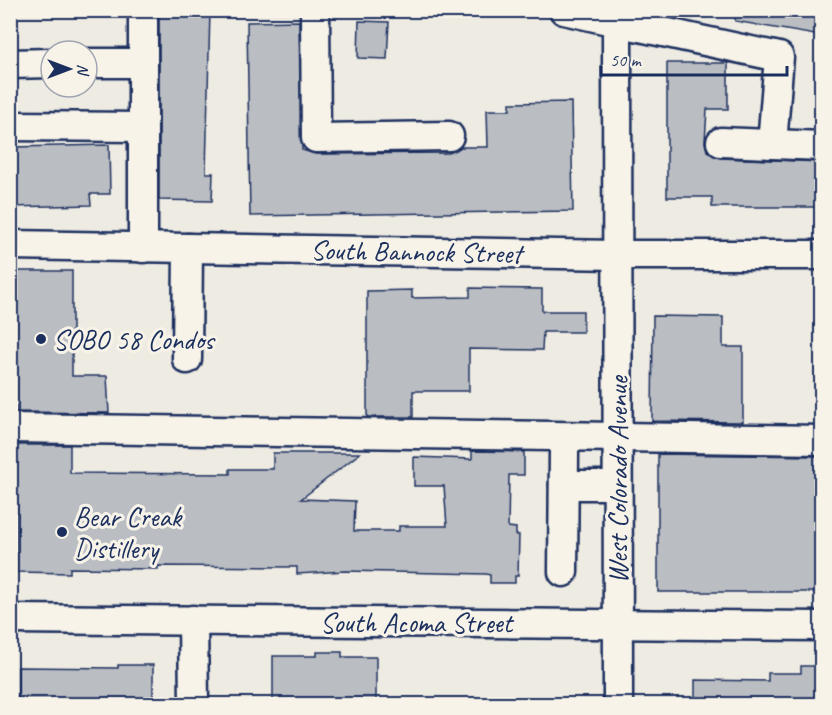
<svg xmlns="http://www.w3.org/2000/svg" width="832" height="715" font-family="Caveat,sans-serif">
	<rect width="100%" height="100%" fill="#eeebe2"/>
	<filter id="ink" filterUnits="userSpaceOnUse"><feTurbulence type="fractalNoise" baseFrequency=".0167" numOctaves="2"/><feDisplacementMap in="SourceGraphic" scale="12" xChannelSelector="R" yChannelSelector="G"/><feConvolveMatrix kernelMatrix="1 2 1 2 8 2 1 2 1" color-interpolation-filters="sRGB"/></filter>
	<g filter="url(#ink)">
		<g fill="#babdc2" stroke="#1b2f5e" stroke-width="1.5">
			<polygon points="159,10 210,10 206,173 213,173 212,201 159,200"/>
			<polygon points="736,10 819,10 815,35 735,21"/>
			<polygon points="299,21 302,150 316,154 449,153 461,147 488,147 487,110 510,110 510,103 571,102 573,211 250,216 247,22"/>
			<polygon points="359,21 389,22 387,59 358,58"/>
			<polygon points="667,63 728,63 728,109 707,109 705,142 707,151 720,158 822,162 822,207 712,207 712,197 667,197"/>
			<polygon points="109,145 110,194 90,194 91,205 10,207 12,147"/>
			<polygon points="10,271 72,271 72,376 107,376 109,413 16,412 16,407 10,407"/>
			<polygon points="470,288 542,289 542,311 583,311 583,332 543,332 542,350 469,349 469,391 413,391 413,417 367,417 367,291 412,290 412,298 470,297"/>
			<polygon points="653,316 723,317 723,347 743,347 743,422 652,421"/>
			<polygon points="16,445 70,445 70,473 230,474 230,469 273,469 273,453 360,453 301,499 355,501 354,531 399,531 399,526 447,526 444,486 414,486 414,457 472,459 472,451 524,452 524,475 509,475 508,527 516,528 516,535 519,535 518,576 515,576 515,583 490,583 490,575 486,574 345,571 297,574 297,567 158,566 158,569 70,568 70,573 16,572"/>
			<polygon points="658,454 822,456 822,592 658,592"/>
			<polygon points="317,652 342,652 342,657 376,657 376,705 273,705 273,656 317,656"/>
			<polygon points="118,665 153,665 153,705 18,705 18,667 118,668"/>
			<polygon points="801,666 822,666 822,705 695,705 695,680 768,681 768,673 801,673"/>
		</g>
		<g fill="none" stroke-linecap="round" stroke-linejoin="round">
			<g stroke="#1b2f5e" stroke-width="33">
				<g id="minor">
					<polyline points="315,10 316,138 449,136"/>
					<polyline points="564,10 617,22 618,704"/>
					<polyline points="617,22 779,57 772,144"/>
					<polyline points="87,63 143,63"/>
					<polyline points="10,64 51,63"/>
					<polyline points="10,126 143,127"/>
					<polyline points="721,142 822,146"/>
					<polyline points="10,245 617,255 822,255"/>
					<polyline points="143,248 143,10"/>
					<polyline points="187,359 188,248"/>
					<polyline points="10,428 822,440"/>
					<polyline points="564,485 617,485"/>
					<polyline points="563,572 564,450"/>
					<polyline points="10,619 822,626"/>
					<polyline points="193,620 194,704"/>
				</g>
			</g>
			<use href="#minor" stroke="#f7f3e8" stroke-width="28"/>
		</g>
	</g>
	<g fill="#1b2f5e" stroke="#f7f3e8" stroke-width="2">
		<circle cx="41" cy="339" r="6"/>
		<circle cx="62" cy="532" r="6"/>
	</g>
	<g text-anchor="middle" stroke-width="6" stroke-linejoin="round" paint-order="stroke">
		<g font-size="28" fill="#1b2f5e" stroke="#f7f3e8">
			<text transform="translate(416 251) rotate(1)" y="10">South Bannock Street</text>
			<text transform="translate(617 480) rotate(-90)" y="10">West Colorado Avenue</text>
			<text x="416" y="632">South Acoma Street</text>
		</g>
		<g font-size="28" fill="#1b2f5e" stroke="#f7f3e8" text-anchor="start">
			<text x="53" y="349">SOBO 58 Condos</text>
			<text x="74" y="526">Bear Creak<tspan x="74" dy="32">Distillery</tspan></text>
		</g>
	</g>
	<rect width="832" height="715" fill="none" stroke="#f7f3e8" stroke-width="36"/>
	<rect x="18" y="18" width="796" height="679" fill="none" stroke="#1b2f5e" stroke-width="2" filter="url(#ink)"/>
	<g transform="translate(69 69) rotate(90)"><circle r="28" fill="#f7f3e8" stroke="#9fa5b1" stroke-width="1.5"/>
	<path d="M0-4.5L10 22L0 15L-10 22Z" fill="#1b2f5e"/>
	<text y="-9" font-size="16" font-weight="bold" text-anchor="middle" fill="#1b2f5e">N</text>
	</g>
	<path d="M601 66v9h186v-9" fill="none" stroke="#1b2f5e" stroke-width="3"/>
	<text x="610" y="66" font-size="18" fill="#1b2f5e" stroke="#f7f3e8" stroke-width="4.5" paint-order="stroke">50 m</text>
</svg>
